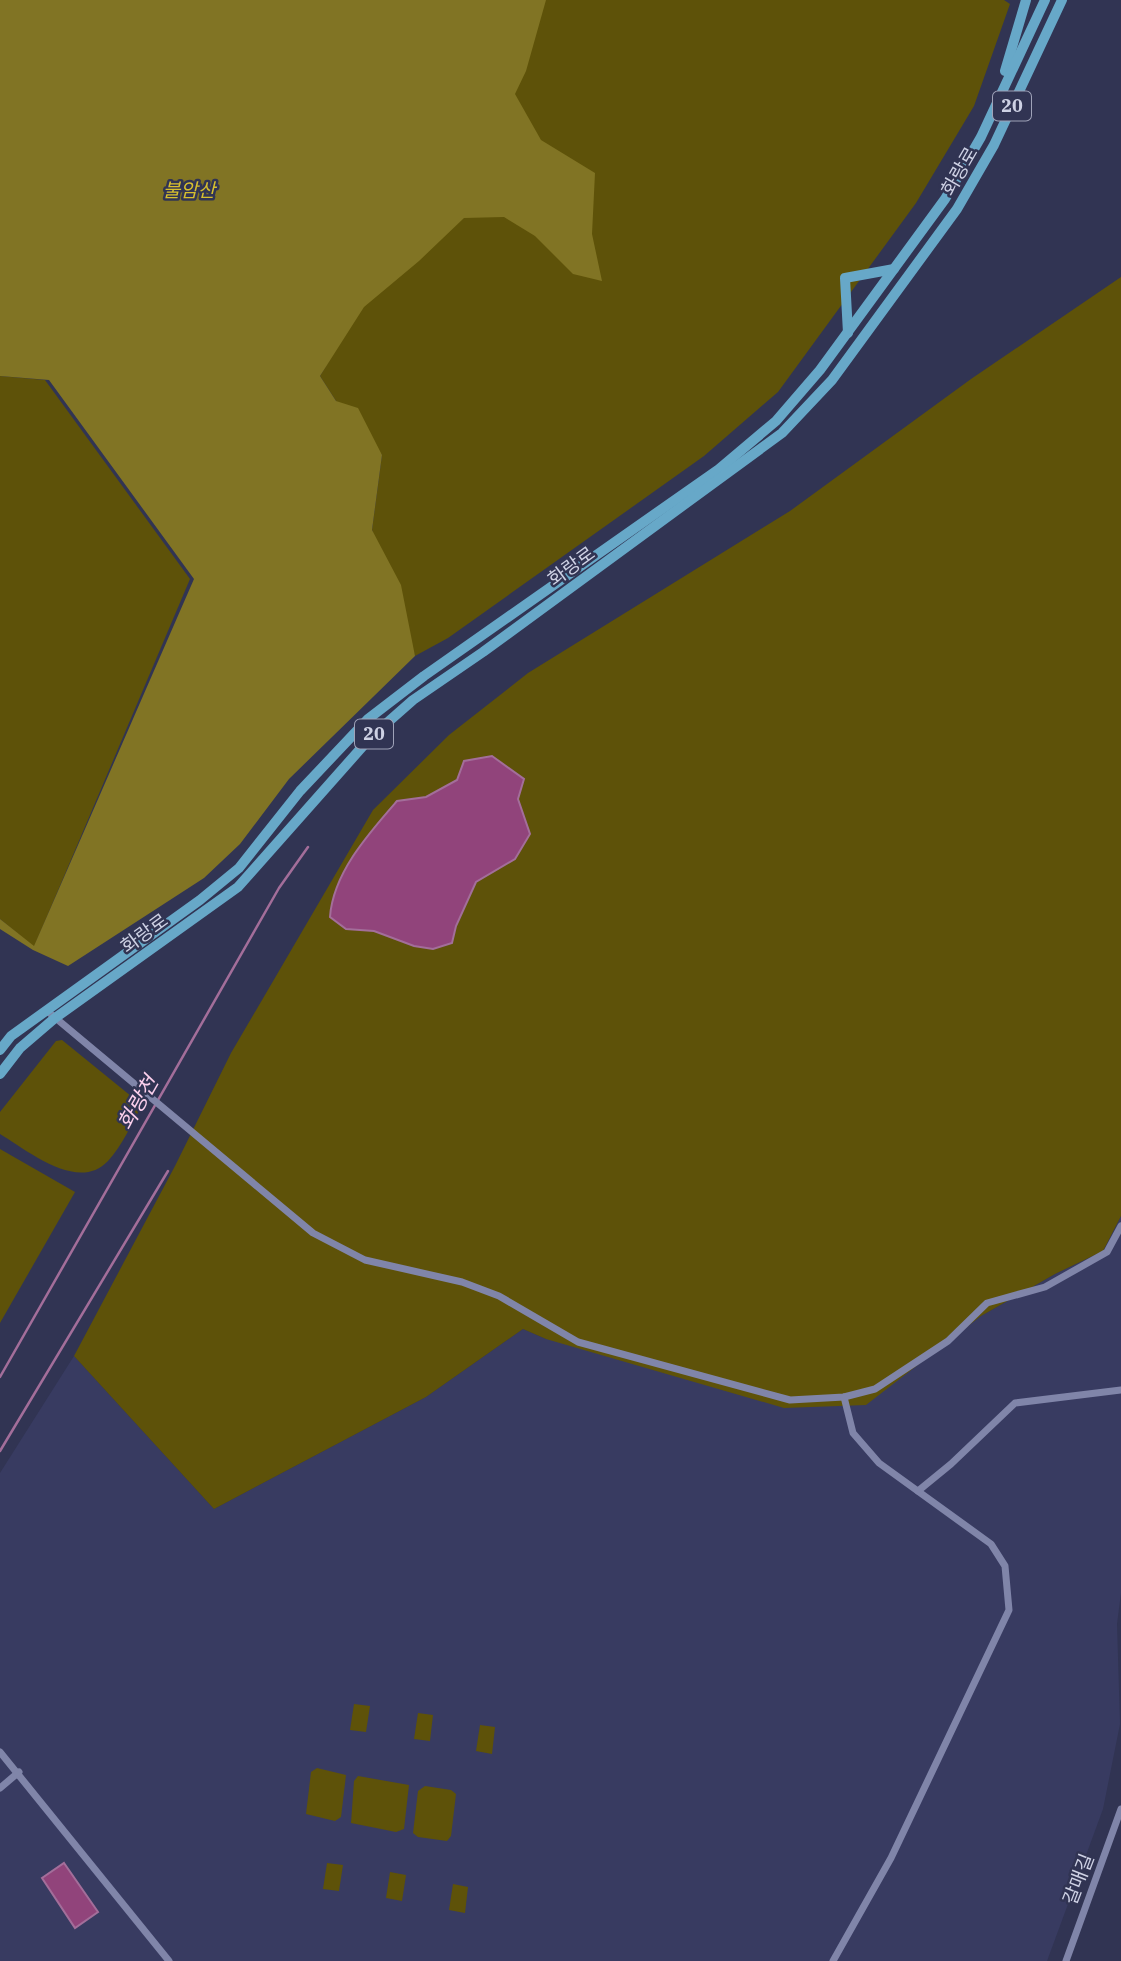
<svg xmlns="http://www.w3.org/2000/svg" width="1121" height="1961" font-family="'IBM Plex Serif','Noto Sans KR',serif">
	<rect width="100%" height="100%" fill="#313453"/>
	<polygon fill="#383b61" points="1121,1216 1121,1593 1117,1624 1120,1724 1103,1809 1047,1961 0,1961 0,1473 74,1356 214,1509 426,1397 523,1329 546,1339 943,1343 981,1316 1055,1274 1103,1251"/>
	<g fill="#5e5209">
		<polygon points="542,0 1004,0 1010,4 974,106 916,203 778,392 704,456 448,638 415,656 372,530 382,455 336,401 320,376"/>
		<polygon points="1121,277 1121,1216 1103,1251 1055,1274 981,1316 866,1405 784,1408 546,1339 523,1329 426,1397 214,1509 74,1356 175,1166 231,1053 373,810 449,735 528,673 790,511 971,379"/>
		<polygon points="0,376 45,380 190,579 34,947 0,919"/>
		<path d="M62,1040l80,65c-10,18 -20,41 -34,56 -30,32 -81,-11 -108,-27v-22l56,-71z"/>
		<polygon points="0,1149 75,1192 0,1323"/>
		<polygon points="354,1704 370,1706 366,1732 350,1730"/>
		<polygon points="418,1713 433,1715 430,1741 414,1739"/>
		<polygon points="480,1725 495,1727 492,1754 476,1751"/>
		<polygon points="317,1768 346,1775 341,1817 335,1821 306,1814 311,1772"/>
		<polygon points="358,1776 409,1785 404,1829 396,1832 351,1823 354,1781"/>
		<polygon points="425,1786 451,1790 456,1794 451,1836 447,1841 418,1837 413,1833 418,1791"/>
		<polygon points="327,1863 343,1865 339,1891 323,1889"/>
		<polygon points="390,1872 406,1875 402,1901 386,1898"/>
		<polygon points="453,1884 468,1887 465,1913 449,1910"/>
	</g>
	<polygon fill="#817424" points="0,0 546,0 526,71 515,94 541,140 595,173 592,234 602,281 573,274 535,236 504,217 464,218 419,261 364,307 320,376 336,401 358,408 382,455 372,530 401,585 415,656 289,779 240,844 204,878 68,966 33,950 0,929 0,919 34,946 194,579 49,380 0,376"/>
	<g fill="#91447b" stroke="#a36e9a" stroke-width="2">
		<path d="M492,756l32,23 -6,20 12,35 -15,25 -39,23 -20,44 -4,17 -19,6 -19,-3 -40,-15 -28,-2 -16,-12c3,-44 39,-84 67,-116l29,-4 31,-17 7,-19z"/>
		<polygon points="64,1863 98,1912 75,1928 42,1878"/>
	</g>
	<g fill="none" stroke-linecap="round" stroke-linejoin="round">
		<g stroke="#a36e9a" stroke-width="2.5">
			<polyline points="0,1377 279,888 308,847"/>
			<polyline points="0,1451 168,1171"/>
		</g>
		<g stroke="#8085a9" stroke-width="7">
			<polyline points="46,1010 313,1233 365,1260 462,1282 499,1296 578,1342 790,1400 844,1397 875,1389 948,1341 987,1303 1045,1287 1107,1252 1121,1226"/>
			<polyline points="918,1491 951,1464 1015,1403 1121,1390"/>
			<polyline points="0,1752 169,1961"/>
			<polyline points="0,1788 19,1772"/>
			<polyline points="833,1961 891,1858 1009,1610 1005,1566 991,1544 879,1463 853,1433 844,1397"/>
			<polyline points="1066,1961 1121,1809"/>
		</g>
		<g stroke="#67a8c8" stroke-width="10">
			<polyline points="1005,71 1026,0"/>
			<polyline points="848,333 845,278 894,269"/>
			<polyline points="0,1050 11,1036 200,900 239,868 300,791 368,719 424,676 719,469 776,421 820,370 945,199 981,137 1045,0"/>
			<polyline points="0,1074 20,1048 55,1018 238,887 371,737 413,700 483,652 782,433 832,380 957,209 994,145 1062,0"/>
		</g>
	</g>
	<g text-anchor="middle" stroke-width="5" stroke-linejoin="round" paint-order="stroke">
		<g fill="#313453" stroke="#9fa2b8" stroke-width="2">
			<rect x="993" y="91.5" width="38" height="29" rx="5"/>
			<rect x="355" y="719.5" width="38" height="29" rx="5"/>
		</g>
		<g font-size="18" font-weight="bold" fill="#ced1e4">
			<text x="1012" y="112">20</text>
			<text x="374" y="740">20</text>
		</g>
		<g font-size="19" fill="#ced1e4" stroke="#313453">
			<text transform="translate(959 171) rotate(-60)" y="7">화랑로</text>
			<text transform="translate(571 566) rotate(-36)" y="7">화랑로</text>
			<text transform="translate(144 933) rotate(-36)" y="7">화랑로</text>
			<text transform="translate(1078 1879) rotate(-69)" y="7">갈매길</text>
		</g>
		<g font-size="19" font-style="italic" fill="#d7bf2e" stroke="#313453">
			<text x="189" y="197">불암산</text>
		</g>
		<g font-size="21" font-style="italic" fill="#fcd0ed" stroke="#313453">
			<text transform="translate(138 1103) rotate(-60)" y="7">화랑천</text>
		</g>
	</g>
</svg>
